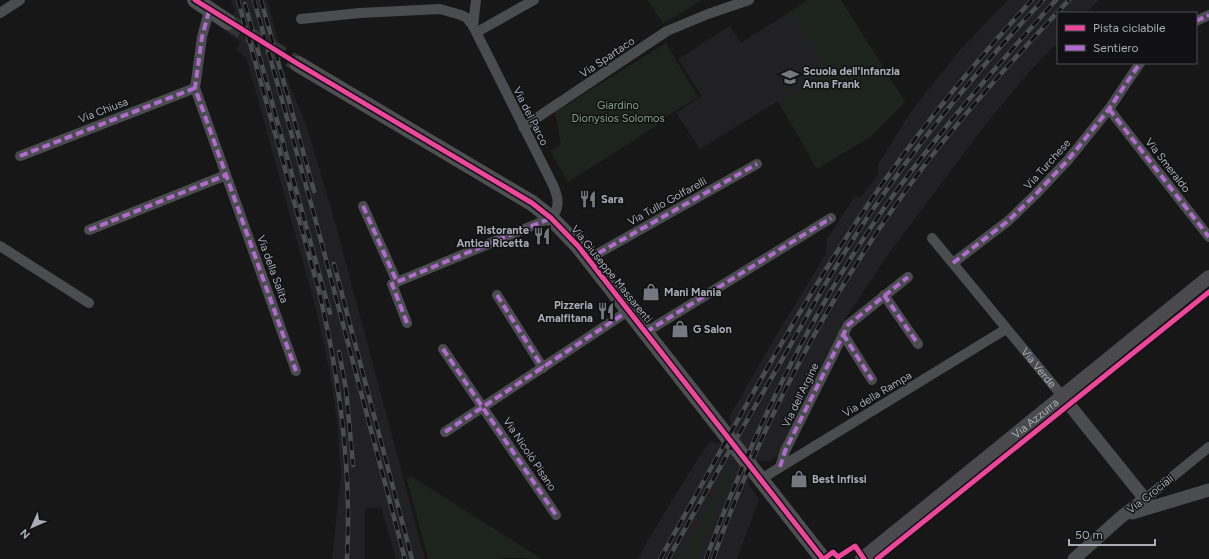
<svg xmlns="http://www.w3.org/2000/svg" width="1209" height="559" font-family="Figtree,sans-serif">
	<rect width="100%" height="100%" fill="#171717"/>
	<g fill="#212123">
		<polygon points="231,0 267,0 279,43 281,64 307,127 333,215 425,559 396,559 381,507 365,508 365,559 332,559 341,475 337,421 330,373 316,309 246,57 236,50 241,42 223,30 235,12"/>
		<polygon points="808,0 841,0 905,102 870,137 817,169 778,101 700,149 676,113 702,96 678,59 730,26 741,43"/>
		<polygon points="1008,0 1099,0 1086,13 1058,13 1058,42 1030,71 986,124 887,256 847,316 818,372 778,456 769,461 758,461 748,483 759,500 737,559 638,559 652,533 699,457 711,441 719,444 731,424 729,417 780,329 826,254 827,239 854,197 861,197 879,173 877,166 912,110 959,51"/>
	</g>
	<g fill="#1d241e">
		<polygon points="648,0 702,0 663,24"/>
		<polygon points="808,0 841,0 905,102 870,137 817,169 781,102 830,71 792,11"/>
		<polygon points="666,43 698,97 657,122 658,125 568,182 550,151 561,144 555,112"/>
		<polygon points="728,468 731,470 732,474 713,513 698,559 681,559"/>
		<path d="M411,476l131,83c-14,0 -30,-3 -43,0h-71l-21,-79z"/>
	</g>
	<g fill="none" stroke-linecap="round" stroke-linejoin="round">
		<polyline stroke="#343537" stroke-width="16" stroke-dasharray="16 8" stroke-linecap="butt" points="228,22 298,64"/>
		<g stroke="#4b4c50" stroke-width="10">
			<polyline points="209,11 202,37 195,88 296,371"/>
			<polyline points="0,13 20,0"/>
			<polyline points="301,19 360,13 440,9 461,15 467,18 473,26"/>
			<polyline points="1196,21 1209,15"/>
			<polyline points="477,32 534,0"/>
			<polyline points="1109,109 1209,237"/>
			<polyline points="523,127 667,31 708,14 749,0"/>
			<polyline points="20,156 195,88"/>
			<polyline points="363,206 397,282"/>
			<polyline points="89,230 226,175"/>
			<path id="s1" d="M932,238l131,159"/>
			<polyline points="0,246 89,303"/>
			<polyline points="588,259 757,164"/>
			<polyline points="953,263 1008,221 1035,195 1068,160 1109,109 1140,63"/>
			<polyline points="497,295 543,368"/>
			<polyline points="884,295 918,344"/>
			<path d="M407,323l-15,-39 159,-66c10,-11 7,-21 2,-33l-80,-159 3,-26"/>
			<polyline points="646,332 831,218"/>
			<polyline points="843,334 872,380"/>
			<polyline points="443,349 556,515"/>
			<polyline points="445,432 628,311"/>
			<polyline points="780,467 785,451 848,325 908,277"/>
			<polyline points="761,479 1006,329"/>
			<polyline points="1145,499 1209,447"/>
		</g>
		<g stroke="#4b4c50" stroke-width="13">
			<polyline points="1063,397 1145,499 1121,517 1074,559"/>
			<polyline points="1132,513 1209,490"/>
		</g>
		<path stroke="#4a4a4e" stroke-width="14" id="s2" d="M862,559l347,-282"/>
		<g stroke="#4d4f52" stroke-width="16">
			<polyline points="195,0 228,22"/>
			<polyline points="298,64 532,203 551,218 578,246 823,559"/>
		</g>
		<g stroke="#4b4c4f" stroke-width="4.5">
			<g id="rail">
				<path d="M238,0l82,295c20,87 32,175 27,264"/>
				<polyline points="254,0 315,218 405,559"/>
				<polyline points="261,0 314,191"/>
				<polyline points="245,4 330,313"/>
				<polyline points="334,264 412,559"/>
				<polyline points="339,352 346,389 353,465"/>
				<path d="M660,559c68,-120 132,-242 209,-356 49,-72 104,-139 163,-203"/>
				<path d="M668,559c39,-69 78,-138 118,-206 28,-50 57,-101 90,-148 50,-73 106,-140 167,-205"/>
				<path d="M706,559c45,-122 101,-240 176,-348 52,-74 113,-143 174,-211"/>
				<path d="M713,559c51,-143 123,-277 214,-397 44,-57 93,-110 142,-162"/>
			</g>
		</g>
		<use href="#rail" stroke="#111113" stroke-width="3" stroke-dasharray="9" stroke-linecap="butt"/>
		<g stroke="#b06ccc" stroke-width="4" stroke-dasharray="8 4" stroke-linecap="butt">
			<polyline points="209,11 202,37 195,88 296,371"/>
			<polyline points="1196,21 1209,15"/>
			<polyline points="1109,109 1209,237"/>
			<polyline points="20,156 195,88"/>
			<polyline points="363,206 397,282"/>
			<polyline points="89,230 226,175"/>
			<polyline points="588,259 757,164"/>
			<polyline points="953,263 1008,221 1035,195 1068,160 1109,109 1140,63"/>
			<polyline points="497,295 543,368"/>
			<polyline points="884,295 918,344"/>
			<polyline points="407,323 392,284 551,218"/>
			<polyline points="646,332 831,218"/>
			<polyline points="843,334 872,380"/>
			<polyline points="443,349 556,515"/>
			<polyline points="445,432 628,311"/>
			<polyline points="780,467 785,451 848,325 908,277"/>
		</g>
		<g stroke="#111113" stroke-width="8">
			<g id="cycleway">
				<polyline points="195,0 298,64 532,203 551,218 578,246 823,559"/>
				<polyline points="824,559 833,552 838,557 855,546 864,559"/>
				<polyline points="877,559 1209,292"/>
			</g>
		</g>
		<use href="#cycleway" stroke="#ed469a" stroke-width="5"/>
	</g>
	<defs>
		<g id="school-bare" transform="scale(1.38)"><path d="M0-5L7-2L0 1L-7-2ZM-4 1L0 2.5L4 1V4Q0 6-4 4Z" fill="#757880" stroke="#111113" stroke-width="2.5" paint-order="stroke"/></g>
		<g id="restaurant-bare" transform="scale(1.38)"><path d="M-5-6h1v4h1v-4h1v4h1v-4h1v5L-1.5 .5V6h-2V.5L-5-1ZM5-6V6H3V1.5H1.5Q1.5-4 5-6Z" fill="#757880" stroke="#111113" stroke-width="2.5" paint-order="stroke"/></g>
		<g id="shop-bare" transform="scale(1.38)"><path d="M-5-2.5h2.3a2.7 3.5 0 0 1 5.4 0H5L5.5 6h-11ZM-1.5-2.5h3a1.5 2.3 0 0 0-3 0Z" fill="#757880" stroke="#111113" stroke-width="2.5" paint-order="stroke"/></g>
	</defs>
	<g fill-rule="evenodd">
		<use href="#school-bare" x="790" y="77"/>
		<use href="#restaurant-bare" x="588" y="199"/>
		<use href="#restaurant-bare" x="542" y="236"/>
		<use href="#shop-bare" x="651" y="292"/>
		<use href="#restaurant-bare" x="606" y="311"/>
		<use href="#shop-bare" x="680" y="329"/>
		<use href="#shop-bare" x="799" y="479"/>
	</g>
	<g text-anchor="middle" stroke-width="3" stroke-linejoin="round" paint-order="stroke">
		<g font-size="11" fill="#a8adb8" stroke="#111113">
			<text transform="translate(607 57) rotate(-34)" y="4">Via Spartaco</text>
			<text transform="translate(103 110) rotate(-21)" y="4">Via Chiusa</text>
			<text transform="translate(531 116) rotate(63)" y="4">Via del Parco</text>
			<text transform="translate(1047 164) rotate(-48)" y="4">Via Turchese</text>
			<text transform="translate(1168 165) rotate(52)" y="4">Via Smeraldo</text>
			<text transform="translate(667 201) rotate(-29)" y="4">Via Tullo Golfarelli</text>
			<text transform="translate(273 269) rotate(70)" y="4">Via della Salita</text>
			<text transform="translate(612 274) rotate(51)" y="4">Via Giuseppe Massarenti</text>
			<text dy="4" stroke="none"><textPath href="#s1" startOffset="168">Via Verde</textPath></text>
			<text transform="translate(877 394) rotate(-31)" y="4">Via della Rampa</text>
			<text transform="translate(800 395) rotate(-64)" y="4">Via dell'Argine</text>
			<text dy="4" stroke="none"><textPath href="#s2" startOffset="223">Via Azzurra</textPath></text>
			<text transform="translate(530 454) rotate(56)" y="4">Via Nicolò Pisano</text>
			<text transform="translate(1150 494) rotate(-38)" y="4">Via Crociali</text>
		</g>
		<g font-size="11" font-weight="bold" fill="#a8adb8" stroke="#111113" text-anchor="start">
			<text x="803" y="75">Scuola dell'Infanzia<tspan x="803" dy="13">Anna Frank</tspan></text>
			<text x="601" y="203">Sara</text>
			<text x="529" y="234" text-anchor="end">Ristorante<tspan x="529" dy="13">Antica Ricetta</tspan></text>
			<text x="664" y="296">Mani Mania</text>
			<text x="593" y="309" text-anchor="end">Pizzeria<tspan x="593" dy="13">Amalfitana</tspan></text>
			<text x="693" y="333">G Salon</text>
			<text x="812" y="483">Best Infissi</text>
		</g>
		<g font-size="11" fill="#7fa381" stroke="#111113">
			<text x="618" y="109">Giardino<tspan x="618" dy="13">Dionysios Solomos</tspan></text>
		</g>
	</g>
	<rect x="1057" y="12" width="140" height="52" fill="#111113" stroke="#4d4f55"/>
	<rect x="1065" y="25" width="20" height="6" fill="#ed469a" stroke="#4d4f55"/>
	<text x="1093" y="32" font-size="12" fill="#a8adb8">Pista ciclabile</text>
	<rect x="1065" y="45" width="20" height="6" fill="#b06ccc" stroke="#4d4f55"/>
	<text x="1093" y="52" font-size="12" fill="#a8adb8">Sentiero</text>
	<g transform="translate(32 527) rotate(225)" stroke="#111113" stroke-width="3" paint-order="stroke">
	<path d="M0-3L7 15L0 10L-7 15Z" fill="#a8adb8"/>
	<text y="-6" font-size="11" font-weight="bold" text-anchor="middle" fill="#a8adb8">N</text>
	</g>
	<path d="M1069 539v6h86v-6" fill="none" stroke="#a8adb8" stroke-width="2"/>
	<text x="1075" y="539" font-size="12" fill="#a8adb8" stroke="#111113" stroke-width="3" paint-order="stroke">50 m</text>
</svg>
